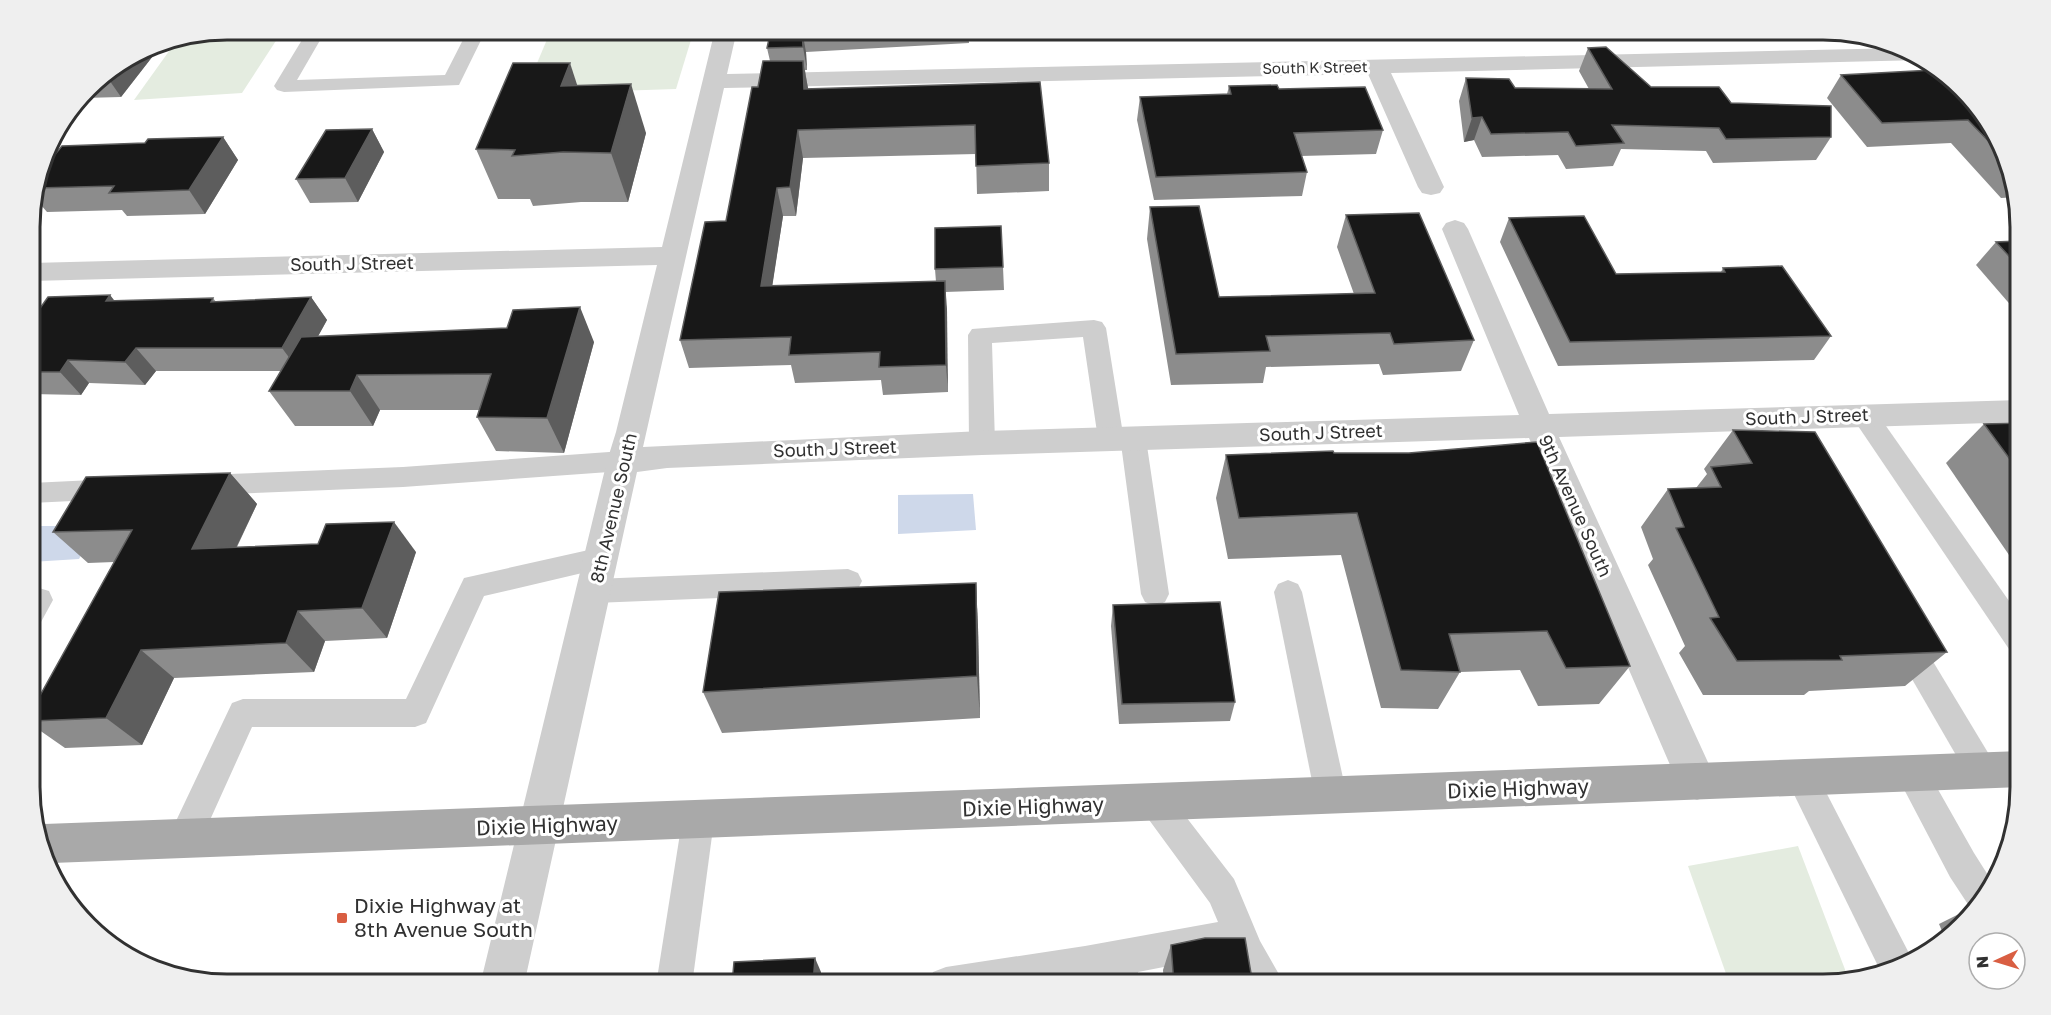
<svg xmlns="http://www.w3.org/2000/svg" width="2051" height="1015" font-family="'Golos Text',sans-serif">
	<rect width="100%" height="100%" fill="#fff"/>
	<g fill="#e4ece0">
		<polygon points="227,30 283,30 242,93 134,100 177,40"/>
		<polygon points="551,30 694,30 676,89 524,94"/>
		<polygon points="1798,846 1849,980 1836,985 1730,985 1688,866"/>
	</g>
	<g fill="#ced8ea">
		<polygon points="973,494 976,530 898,534 898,495"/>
		<polygon points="31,526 97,526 79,559 31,562"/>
	</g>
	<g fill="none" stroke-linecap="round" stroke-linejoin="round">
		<g fill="#cecece" fill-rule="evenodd">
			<polygon points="308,30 326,30 297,80 445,75 468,30 486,30 459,85 284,92 277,90 274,86"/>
			<polygon points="1094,320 1102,322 1106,328 1123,434 1133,429 1142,432 1146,439 1169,594 1165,602 1155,606 1145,602 1141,594 1121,444 1111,449 1102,446 1098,439 1083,337 992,343 995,443 991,450 982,453 973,450 969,443 968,335 972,329"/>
			<polygon points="1865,407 1874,409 2021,618 2021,656 2011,652 1856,423 1852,416 1856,409"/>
			<polygon points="623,451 632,454 636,461 632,468 623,471 403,487 203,495 194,492 190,485 194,478 203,475 403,467"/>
			<polygon points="114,479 123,482 127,489 123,496 114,499 31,503 31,483"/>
			<polygon points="602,547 612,550 616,558 612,566 484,596 426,723 415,727 252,727 196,851 184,856 172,851 167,840 232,703 243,699 406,699 464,578"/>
			<polygon points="848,569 858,573 862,581 858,589 848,593 594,603 584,599 580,591 584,583 594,579"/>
			<polygon points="1288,580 1298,584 1302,592 1347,796 1342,807 1331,811 1320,807 1315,796 1274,592 1278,584"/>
			<polygon points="39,588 49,591 53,600 41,622 31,625 31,591"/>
			<polygon points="1904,626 1914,630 1993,761 1998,771 1993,781 1982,786 1971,781 1894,648 1889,639 1894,630"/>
			<polygon points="1912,759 1923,763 1974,853 1993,883 1971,909 1950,877 1896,774 1901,763"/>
			<polygon points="1802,763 1813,767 1912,959 1880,970 1786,778 1791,767"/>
			<polygon points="1155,787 1166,791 1234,879 1260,941 1285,985 1247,985 1231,954 1138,972 1139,985 1103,985 1103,978 1065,985 928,985 933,972 946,967 1085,946 1218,922 1210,903 1144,813 1139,802 1144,791"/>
			<polygon points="698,805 710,810 714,821 692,985 656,985 682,821 686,810"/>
		</g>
		<polygon fill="#cecece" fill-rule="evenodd" points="715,30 737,30 727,74 1903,48 1911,50 1922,60 1391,73 1444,187 1440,193 1431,195 1422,193 1418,187 1368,74 724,88 643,447 982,431 1519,415 1442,229 1446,223 1455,220 1464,223 1468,229 1549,414 2020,400 2020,422 1559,437 1717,782 1711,795 1697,800 1683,795 1529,438 982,455 667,468 637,472 524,985 480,985 607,461 616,432 657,265 31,281 31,263 662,247"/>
		<polygon fill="#a9a9a9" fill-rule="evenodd" points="2021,751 2021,787 52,863 37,827 44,824"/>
	</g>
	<g fill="#8c8c8c">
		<polygon points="771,30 968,30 969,43 806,52 807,70 805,70 808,89 1040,82 1049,163 1049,191 977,194 976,154 803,158 796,216 783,216 772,286 936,282 935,269 1003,267 1004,290 945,292 948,392 883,395 881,380 795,383 791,365 689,368 680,340 726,221 758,87 770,61 767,48"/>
		<polygon points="1049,30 1092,30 1092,35 1049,36"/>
		<polygon points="1269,30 1317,30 1316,34 1270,35"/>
		<polygon points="163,43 121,97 83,98 97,79 152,45"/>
		<polygon points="1588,48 1651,87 1731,103 1831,137 1816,160 1713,163 1706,151 1621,149 1613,166 1566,169 1558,155 1482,157 1474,140 1464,142 1459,101 1466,78 1515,88 1589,89 1579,71"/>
		<polygon points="1841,75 1988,117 2018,197 2001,198 1951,143 1867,147 1827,98"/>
		<polygon points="577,86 646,133 628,202 581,202 533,206 530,199 498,199 476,149"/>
		<polygon points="1229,86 1279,89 1383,130 1376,154 1301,156 1307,172 1302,196 1154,200 1137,120 1140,97 1227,94"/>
		<polygon points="372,129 384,152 358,202 310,203 296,179"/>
		<polygon points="223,137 238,160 205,214 127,216 122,210 47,212 35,198 42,170 145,143"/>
		<polygon points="1150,207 1219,297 1354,294 1337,247 1346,215 1474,340 1461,371 1383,375 1379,364 1266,367 1263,383 1171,385 1147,239"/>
		<polygon points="1509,218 1616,274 1721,272 1723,268 1831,336 1814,360 1558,366 1500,242"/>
		<polygon points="2019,241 2020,316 1976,265 1996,242"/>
		<polygon points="110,295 114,301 213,298 216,302 311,297 327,320 318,336 594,342 564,453 496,451 477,417 479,410 380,410 373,426 295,426 269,391 281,371 156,371 145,385 89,383 81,395 31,394 31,321"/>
		<polygon points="2020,423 2020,571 1946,463 1984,424"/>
		<polygon points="1733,430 1947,652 1905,686 1809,691 1804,695 1703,695 1679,653 1685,646 1648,565 1653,559 1641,527 1668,489 1696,488 1707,474 1704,469"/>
		<polygon points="1334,453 1630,666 1599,704 1538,706 1520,670 1460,672 1438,709 1381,708 1341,555 1228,559 1216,498 1226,455"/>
		<polygon points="230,473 257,504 237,547 416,552 387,638 325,641 314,672 174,678 142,745 65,748 32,725 32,710 114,562 88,563 53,532"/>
		<polygon points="976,583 978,627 980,718 722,733 703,692"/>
		<polygon points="1113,605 1235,702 1230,721 1119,724 1111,626"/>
		<polygon points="1973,907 1945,938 1939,924"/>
		<polygon points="1171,945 1253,985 1164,985 1163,970"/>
	</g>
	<g fill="#5d5d5d">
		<polygon points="802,30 806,52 807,70 803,47"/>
		<polygon points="163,43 121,97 105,74 152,45"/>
		<polygon points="803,61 808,88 809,117 804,89"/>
		<polygon points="570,63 586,112 561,86"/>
		<polygon points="631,84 646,133 628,202 611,153"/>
		<polygon points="1482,117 1474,140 1464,142 1472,118"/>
		<polygon points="372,129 384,152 358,202 345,178"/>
		<polygon points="798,130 803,158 796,216 790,187"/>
		<polygon points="223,137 238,160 205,214 189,190"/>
		<polygon points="777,188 783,216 768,314 761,286"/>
		<polygon points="945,281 947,309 948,392 946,365"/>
		<polygon points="110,295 129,319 106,301"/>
		<polygon points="311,297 327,320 299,371 282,348"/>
		<polygon points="580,307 594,342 564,453 547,418"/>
		<polygon points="136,348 156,371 145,385 125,362"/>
		<polygon points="68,360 89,383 81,395 60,372"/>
		<polygon points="357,375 380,410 373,426 350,391"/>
		<polygon points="230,473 257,504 221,579 192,549"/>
		<polygon points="394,522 416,552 387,638 362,608"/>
		<polygon points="976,583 978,627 980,718 977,676"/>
		<polygon points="298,611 325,641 314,672 286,643"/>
		<polygon points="141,650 174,678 142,745 106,718"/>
		<polygon points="815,958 821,972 821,985 813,985"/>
	</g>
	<g fill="#181818" stroke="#5d5d5d" stroke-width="1.5">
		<polygon points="771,30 802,30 803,47 767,48"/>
		<polygon points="1606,47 1651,87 1719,87 1731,103 1831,106 1831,137 1726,139 1719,128 1612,125 1624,143 1576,146 1568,132 1491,134 1482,117 1472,118 1466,78 1509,79 1515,88 1612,89 1588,48"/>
		<polygon points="763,61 803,61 804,89 1040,82 1049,163 976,166 975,125 798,130 790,187 777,188 761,286 945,281 946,365 879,367 880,352 789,355 791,337 680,340 705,222 726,221 752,87 758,87"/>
		<polygon points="513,63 570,63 561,86 631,84 611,153 563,152 512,156 515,150 476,149"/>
		<polygon points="1933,70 1988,117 2002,155 1968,120 1882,123 1841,75"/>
		<polygon points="1277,85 1279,89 1365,87 1383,130 1294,133 1307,172 1156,177 1140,97 1231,94 1229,86"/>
		<polygon points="372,129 345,178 296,179 326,130"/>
		<polygon points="223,137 189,190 109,193 114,186 37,188 42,170 62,146 145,143 148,139"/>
		<polygon points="1199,206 1219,297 1375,293 1346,215 1419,213 1474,340 1394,344 1390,333 1266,336 1270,351 1176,354 1150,207"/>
		<polygon points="1584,216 1616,274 1725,272 1723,268 1782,266 1831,336 1570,342 1509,218"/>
		<polygon points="1001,226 1003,267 935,269 935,228"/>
		<polygon points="2019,241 2020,268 1996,242"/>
		<polygon points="110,295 106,301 213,298 211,302 311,297 282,348 136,348 125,362 68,360 60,372 31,372 31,321 48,297"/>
		<polygon points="580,307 547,418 477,417 491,374 357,375 350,391 269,391 301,337 507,328 513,310"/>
		<polygon points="2020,423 2020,473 1984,424"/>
		<polygon points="1733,430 1815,432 1947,652 1840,656 1842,660 1737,661 1710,618 1719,617 1676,528 1684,527 1668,489 1721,487 1711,467 1752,463"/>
		<polygon points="1537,442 1630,666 1566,668 1547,631 1449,634 1460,672 1401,670 1357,513 1239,518 1226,455 1333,451 1334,453 1409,453"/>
		<polygon points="230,473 192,549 318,544 326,524 394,522 362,608 298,611 286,643 141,650 106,718 32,721 32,710 132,530 53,532 86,477"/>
		<polygon points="976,583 977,676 703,692 719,592"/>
		<polygon points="1220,602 1235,702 1122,704 1113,605"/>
		<polygon points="1205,938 1245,938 1253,985 1174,985 1171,945"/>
		<polygon points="815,958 813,985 732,985 734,962"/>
	</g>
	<rect fill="#d95e42" stroke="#fff" stroke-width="2" x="336" y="912" width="12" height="12" rx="3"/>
	<g text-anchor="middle" stroke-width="6" stroke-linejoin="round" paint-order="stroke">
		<g font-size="15" fill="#313131" stroke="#fff">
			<text transform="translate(1315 68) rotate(-1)" y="5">South K Street</text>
		</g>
		<g font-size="18" fill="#313131" stroke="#fff">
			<text transform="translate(352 264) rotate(-1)" y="6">South J Street</text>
			<text transform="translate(1807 417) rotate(-2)" y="6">South J Street</text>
			<text transform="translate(1321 433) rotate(-2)" y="6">South J Street</text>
			<text transform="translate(835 449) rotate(-2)" y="6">South J Street</text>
			<text transform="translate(1575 506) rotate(66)" y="6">9th Avenue South</text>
			<text transform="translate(614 508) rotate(-77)" y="6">8th Avenue South</text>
		</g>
		<g font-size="21" fill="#313131" stroke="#fff">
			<text transform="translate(1518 789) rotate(-2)" y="7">Dixie Highway</text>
			<text transform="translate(1033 807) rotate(-2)" y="7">Dixie Highway</text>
			<text transform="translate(547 826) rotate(-2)" y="7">Dixie Highway</text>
		</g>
		<g font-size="21" fill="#313131" stroke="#fff" text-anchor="start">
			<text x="354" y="913">Dixie Highway at<tspan x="354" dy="24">8th Avenue South</tspan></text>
		</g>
	</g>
	<path d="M0 0H2051V1015H0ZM227 40H1823A187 187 0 0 1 2010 227V787A187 187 0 0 1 1823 974H227A187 187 0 0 1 40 787V227A187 187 0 0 1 227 40Z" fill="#efefef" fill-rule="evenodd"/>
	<path fill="none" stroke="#313131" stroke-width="3" d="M227 40H1823A187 187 0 0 1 2010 227V787A187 187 0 0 1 1823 974H227A187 187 0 0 1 40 787V227A187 187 0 0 1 227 40Z"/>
	<g transform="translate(1997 961) rotate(266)"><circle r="28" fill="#ffffff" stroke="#adadad" stroke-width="1.5"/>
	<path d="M0-4.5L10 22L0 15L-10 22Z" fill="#d95e42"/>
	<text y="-9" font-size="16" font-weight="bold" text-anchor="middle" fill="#313131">N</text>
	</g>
</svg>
